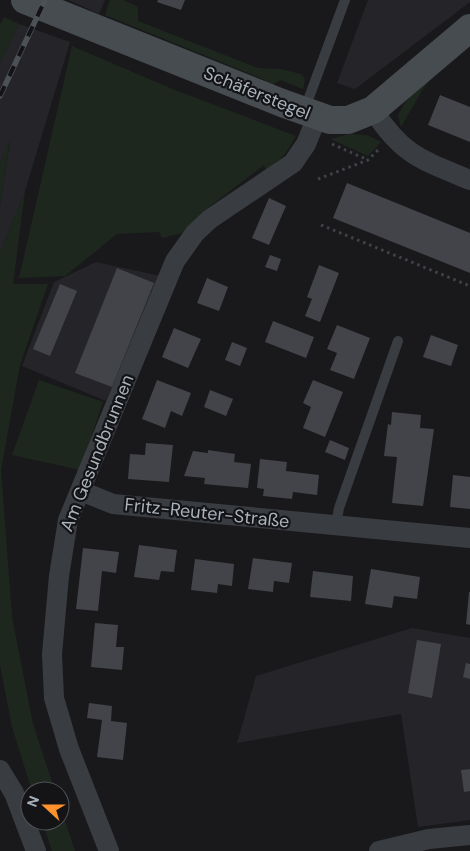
<svg xmlns="http://www.w3.org/2000/svg" width="470" height="851" font-family="'DM Sans',sans-serif">
	<rect width="100%" height="100%" fill="#19191c"/>
	<g fill="#252529">
		<polygon points="69,0 105,0 99,14"/>
		<polygon points="368,0 470,0 470,2 355,89 337,83"/>
		<polygon points="19,24 70,42 25,191 0,253 0,205 10,142 0,162 0,63"/>
		<polygon points="96,262 161,276 106,401 22,366 54,282"/>
		<polygon points="412,628 470,638 470,820 418,827 401,714 237,743 256,676"/>
	</g>
	<g fill="#1e271e">
		<polygon points="110,0 123,0 138,7 138,21 258,68 280,69 301,74 305,79 303,89 280,80 270,87 263,85 265,80 105,15"/>
		<polygon points="4,17 19,24 0,63 0,25"/>
		<polygon points="72,46 170,88 296,136 285,154 266,172 264,165 204,211 186,232 162,238 159,232 117,234 65,276 19,278"/>
		<polygon points="430,74 433,76 423,89 401,127 398,115 406,101"/>
		<polygon points="350,134 367,135 381,142 368,156 330,139"/>
		<polygon points="10,139 0,205 0,162"/>
		<polygon points="25,191 13,284 48,284 20,365 1,470 12,617 33,724 55,791 32,791 12,727 0,665 0,253"/>
		<polygon points="39,380 103,402 80,470 12,455"/>
		<polygon points="60,805 74,848 75,851 52,851 42,821 60,821"/>
	</g>
	<g fill="#434449">
		<polygon points="158,0 185,0 181,10 157,2"/>
		<polygon points="440,95 470,107 470,142 428,125"/>
		<polygon points="347,183 470,233 470,273 333,218"/>
		<polygon points="269,198 286,206 269,245 252,238"/>
		<polygon points="270,255 281,259 277,271 265,267"/>
		<polygon points="319,265 339,273 320,322 305,316 312,299 307,297"/>
		<polygon points="117,268 154,283 112,387 75,373"/>
		<polygon points="207,278 228,287 219,311 197,303"/>
		<polygon points="60,284 77,291 50,356 33,349"/>
		<polygon points="273,321 314,337 306,358 265,342"/>
		<polygon points="337,325 370,338 354,379 330,370 337,353 327,349"/>
		<polygon points="174,328 201,339 188,368 162,357"/>
		<polygon points="431,335 458,345 451,366 423,357"/>
		<polygon points="232,342 247,348 240,366 225,360"/>
		<polygon points="157,380 191,393 182,416 171,411 165,428 142,419"/>
		<polygon points="313,380 343,392 325,437 303,428 311,407 303,403"/>
		<polygon points="210,390 233,399 226,416 204,407"/>
		<polygon points="392,412 421,415 420,428 434,429 423,506 392,503 397,457 384,456 388,424 391,425"/>
		<polygon points="330,440 349,448 345,460 325,452"/>
		<polygon points="146,443 173,445 169,482 128,479 130,454 145,455"/>
		<polygon points="208,450 235,454 234,462 251,464 248,488 204,484 205,478 184,476 193,451 208,453"/>
		<polygon points="260,459 287,462 286,471 319,475 317,495 293,492 292,499 263,496 264,489 257,488"/>
		<polygon points="453,475 470,477 470,509 450,507"/>
		<polygon points="139,545 177,550 174,572 161,571 159,580 134,577"/>
		<polygon points="83,548 119,552 116,573 102,571 98,611 76,609"/>
		<polygon points="253,558 292,563 289,583 274,581 273,592 248,589"/>
		<polygon points="195,559 234,564 232,586 218,584 217,593 191,590"/>
		<polygon points="371,569 420,577 417,599 394,596 392,608 365,604"/>
		<polygon points="313,571 353,576 351,601 310,597"/>
		<polygon points="469,592 470,592 470,625 466,624"/>
		<polygon points="95,623 118,625 116,647 124,647 122,670 91,667"/>
		<polygon points="417,640 441,644 432,698 408,693"/>
		<polygon points="466,663 470,664 470,679 463,677"/>
		<polygon points="89,703 112,706 111,721 127,723 123,760 97,757 102,720 87,718"/>
		<polygon points="470,769 470,791 464,792 461,770"/>
	</g>
	<g fill="none" stroke-linecap="round" stroke-linejoin="round">
		<g stroke="#3f4348" stroke-width="3" stroke-dasharray="2.5 4" stroke-linecap="butt">
			<polyline points="332,144 368,160"/>
			<polyline points="318,179 368,160 379,149"/>
			<polyline points="321,225 470,286"/>
		</g>
		<g stroke="#393c41" stroke-width="10">
			<polyline points="304,111 345,0"/>
			<polyline points="336,525 339,508 398,341"/>
		</g>
		<g stroke="#393c41" stroke-width="20">
			<path d="M373,110c30,46 49,50 97,70"/>
			<polyline points="81,491 113,504 470,538"/>
			<polyline points="0,770 14,793 36,851"/>
			<polyline points="109,851 69,749 54,698 52,654 59,576 68,520 175,261 195,233 210,219 293,163 306,144 317,117"/>
			<polyline points="379,851 429,839 470,835"/>
		</g>
		<polyline stroke="#474c51" stroke-width="28" points="25,0 282,103 330,120 348,120 373,110 470,28"/>
		<g stroke="#4c5156" stroke-width="5.5">
			<polyline id="rail" points="0,96 45,0"/>
		</g>
		<use href="#rail" stroke="#141417" stroke-width="4" stroke-dasharray="11" stroke-linecap="butt"/>
	</g>
	<g text-anchor="middle" stroke-width="4.5" stroke-linejoin="round" paint-order="stroke">
		<g font-size="18" fill="#aab3bc" stroke="#141417">
			<text transform="translate(257 93) rotate(22)" y="6">Schäferstegel</text>
			<text transform="translate(97 453) rotate(-68)" y="6">Am Gesundbrunnen</text>
			<text transform="translate(207 513) rotate(6)" y="6">Fritz-Reuter-Straße</text>
		</g>
	</g>
	<g transform="translate(45 806) rotate(291)"><circle r="24" fill="#141417" stroke="#505459"/>
	<path d="M0-4L9 19L0 12L-9 19Z" fill="#ff922d"/>
	<text y="-8" font-size="14" font-weight="bold" text-anchor="middle" fill="#aab3bc">N</text>
	</g>
</svg>
